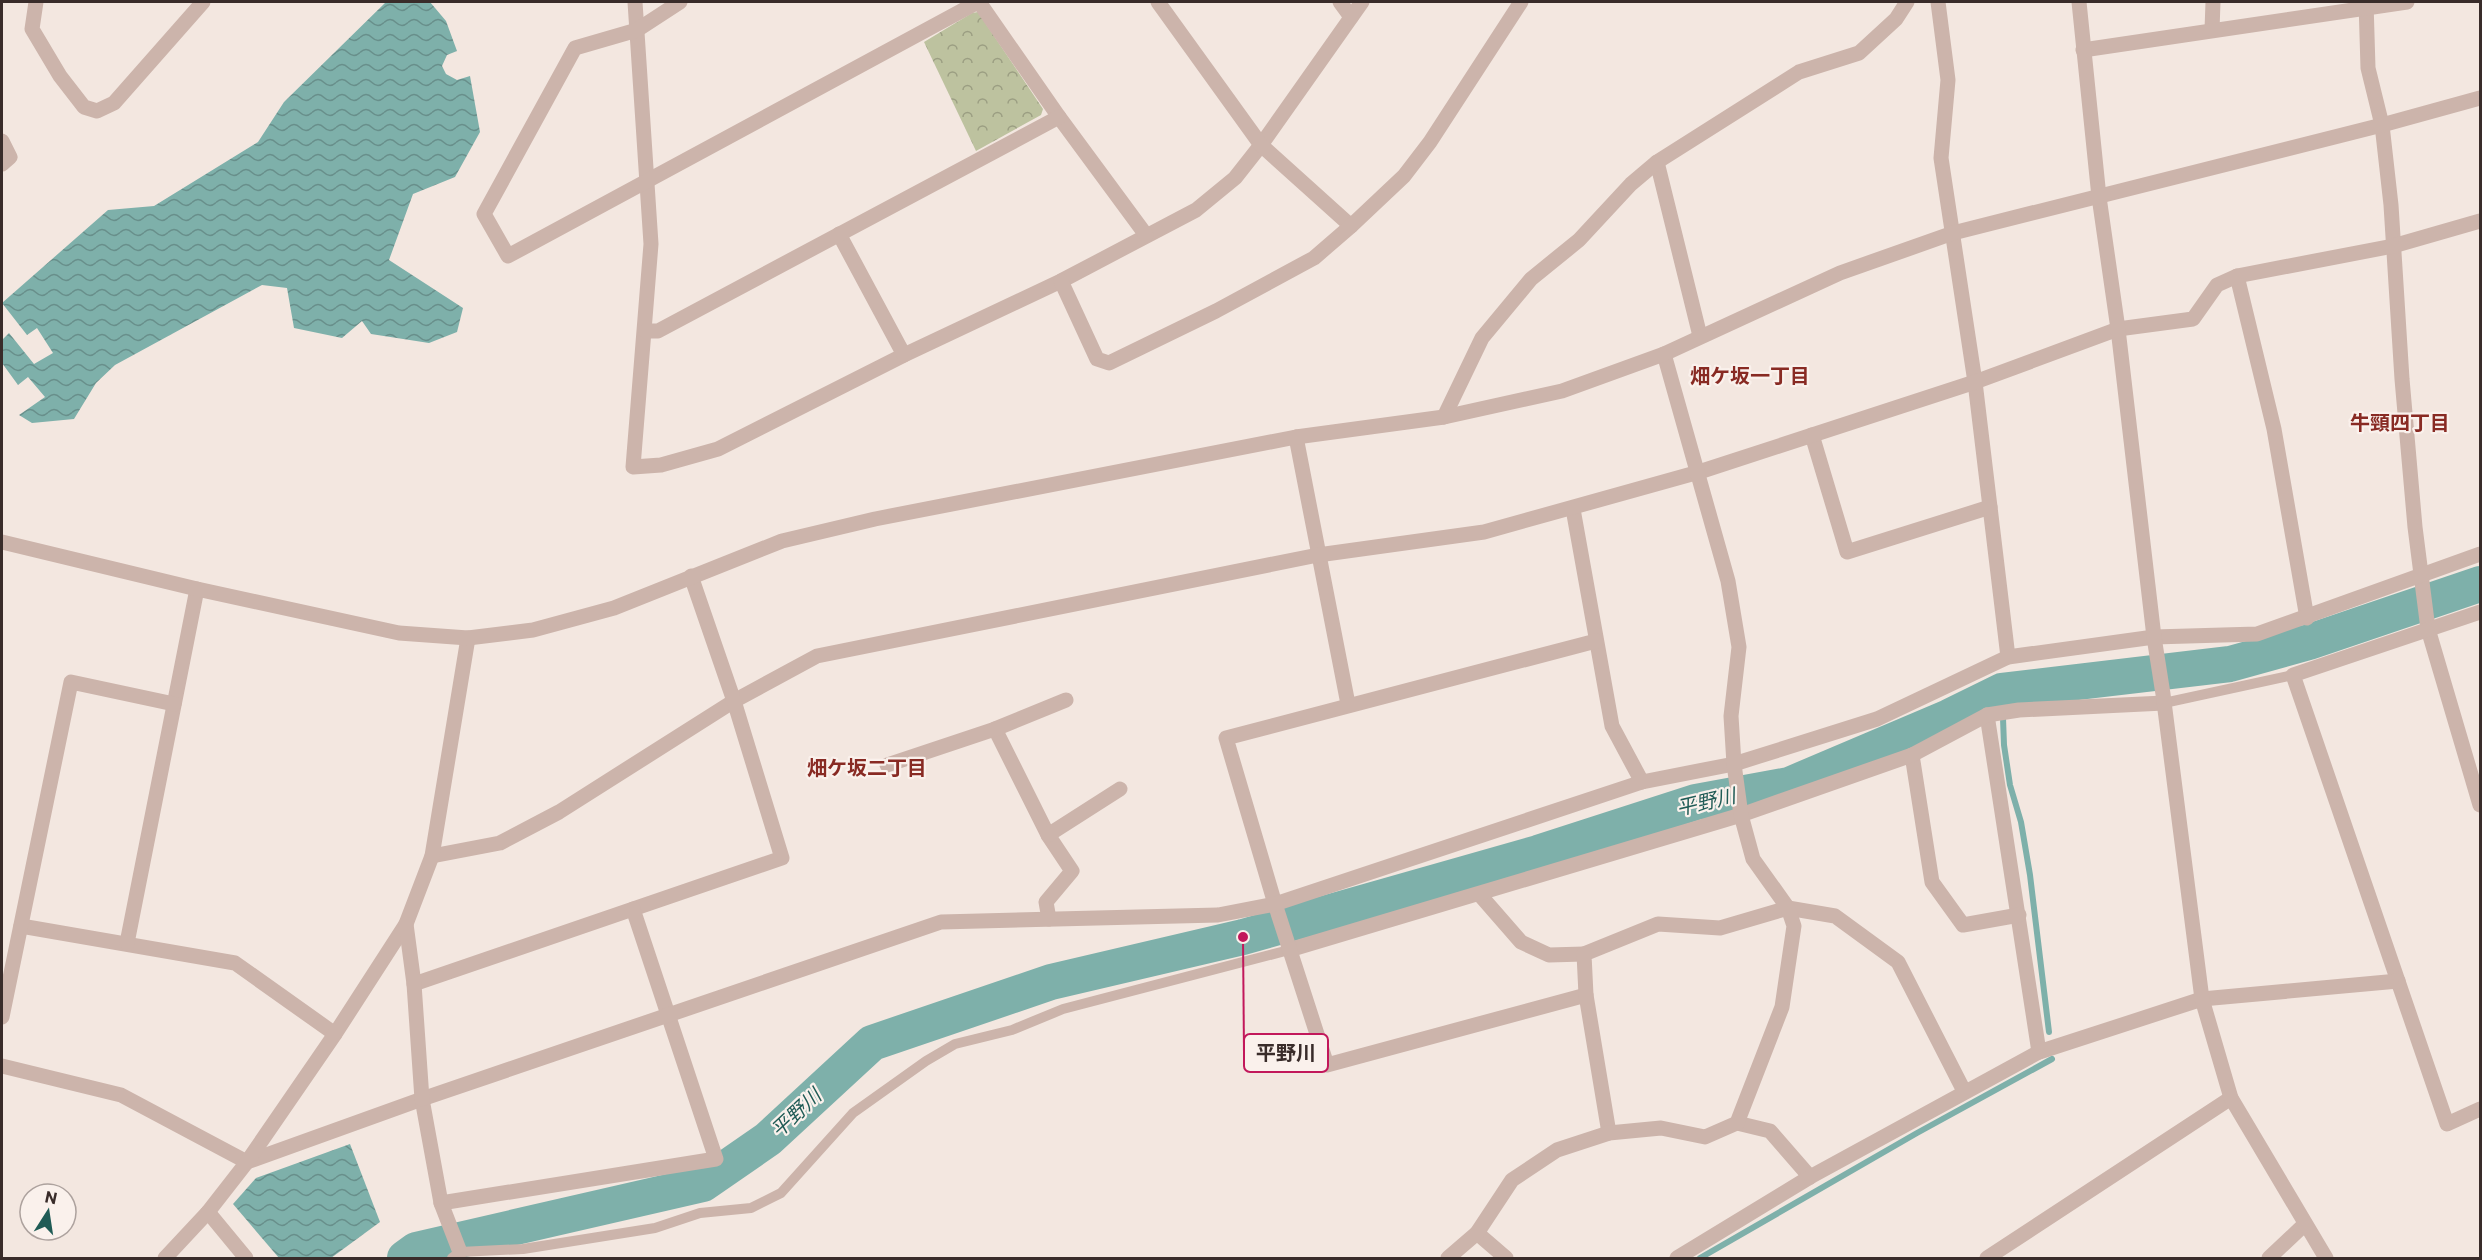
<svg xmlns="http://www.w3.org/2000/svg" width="2482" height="1260" font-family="Commissioner,'Noto Sans JP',sans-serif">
	<defs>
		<pattern id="park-crowns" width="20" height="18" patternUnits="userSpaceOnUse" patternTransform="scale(1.5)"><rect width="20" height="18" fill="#bdc29f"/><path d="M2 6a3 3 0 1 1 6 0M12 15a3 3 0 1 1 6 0" fill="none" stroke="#9b9e82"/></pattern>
		<pattern id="water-waves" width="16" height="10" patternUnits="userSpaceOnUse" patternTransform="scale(1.5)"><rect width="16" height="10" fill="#7eb0aa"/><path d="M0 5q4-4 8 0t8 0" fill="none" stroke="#688f8b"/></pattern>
	</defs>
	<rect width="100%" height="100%" fill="#f3e7e0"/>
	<polygon fill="url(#park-crowns)" points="978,12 1043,109 1041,115 976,151 924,42 972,13"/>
	<g fill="url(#water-waves)">
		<polygon points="386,2 430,2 446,21 457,51 447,55 442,66 446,74 457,80 470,76 480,132 455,177 413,194 389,260 463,308 457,332 429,343 371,334 362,321 342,338 294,328 287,288 262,285 115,365 96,383 74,419 32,423 19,415 45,397 28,377 18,385 2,363 2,340 9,333 34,364 53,353 37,328 27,335 2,303 108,210 154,206 258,142 284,102"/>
		<polygon points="350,1144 380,1222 331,1258 279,1258 233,1204 256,1178"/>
	</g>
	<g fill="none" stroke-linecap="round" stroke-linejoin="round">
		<g stroke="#7eb0aa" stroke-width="6">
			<polyline points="2002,691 2004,745 2010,785 2021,822 2030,875 2049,1032"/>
			<polyline points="1700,1258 1917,1133 2052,1059"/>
		</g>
		<polyline stroke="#7eb0aa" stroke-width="36" points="405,1258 416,1250 703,1184 768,1139 872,1043 1051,982 1243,937 1538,853 1696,802 1789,785 1949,717 2002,691 2230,664 2309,642 2480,584"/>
		<g stroke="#ccb4ab" stroke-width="10">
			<polyline points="2164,703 2293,675"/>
			<polyline points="452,1258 460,1252 523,1249 655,1228 700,1213 751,1208 781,1193 853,1113 926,1061 955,1044 1012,1030 1063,1009 1289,950"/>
		</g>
		<g stroke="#ccb4ab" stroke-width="15">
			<polyline points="36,2 32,29 60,76 84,107 97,111 114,103 203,2"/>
			<polyline points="635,2 651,244 633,467 661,465 718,449 904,355 1061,281 1196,210 1235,178 1261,145 1362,2"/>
			<polyline points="680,2 637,30 575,48 484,214 508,256 978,2"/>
			<polyline points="979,2 1059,117 1146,235"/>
			<polyline points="1158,2 1261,145 1351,226"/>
			<polyline points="1340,2 1351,17"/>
			<polyline points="1938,2 1948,80 1941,158 1975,382 2008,657"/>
			<polyline points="2366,2 2368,68 2382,125 2391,205 2402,379 2415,527 2428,629 2480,805"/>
			<polyline points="2212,30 2213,2"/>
			<polyline points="2083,50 2407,2"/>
			<polyline points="2,141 10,157 2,164"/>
			<polyline points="1657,162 1700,336"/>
			<polyline points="839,234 904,355"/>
			<polyline points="2237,276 2274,429 2307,618"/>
			<polyline points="1061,281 1097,359 1109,363 1216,311 1314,258 1351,226 1404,176 1430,142 1521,2"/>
			<polyline points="646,331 658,331 1059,117"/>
			<polyline points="1444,417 1482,338 1531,279 1579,240 1631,184 1657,162 1799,72 1859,53 1896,19 1907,2"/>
			<polyline points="1812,435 1847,552 1990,507"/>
			<polyline points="1296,437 1348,704"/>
			<polyline points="1573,509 1612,726 1642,782"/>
			<polyline points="2480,612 2293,675 2447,1124 2480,1109"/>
			<polyline points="1987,715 2039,1052"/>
			<polyline points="995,729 1048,835 1072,871 1046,902 1049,919"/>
			<polyline points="1912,755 1932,882 1963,925 2019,915"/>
			<polyline points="887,765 995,729 1066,700"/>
			<polyline points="1048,835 1120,789"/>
			<polyline points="432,856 500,843 559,812 734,701 817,656 1318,555 1484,532 1699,472 1975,382 2118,329 2193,319 2217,285 2237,276 2393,246 2480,221"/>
			<polyline points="1480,895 1521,942 1549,955 1584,954"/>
			<polyline points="633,909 782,858 734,701 691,576"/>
			<polyline points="21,926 235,963 335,1034"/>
			<polyline points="127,943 197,589"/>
			<polyline points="1289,950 1741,815 1912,755 1987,715 2019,710 2164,703"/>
			<polyline points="414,984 633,909 716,1159 441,1203"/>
			<polyline points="1586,995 1327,1065 1275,904 1226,738 1596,641"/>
			<polyline points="2,1017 71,682 174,704"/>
			<polyline points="2,1066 121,1095 247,1162 422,1099 941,922 1218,915 1275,904 1642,782 1734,764 1877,719 2008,657 2154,637 2257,634 2480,554"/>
			<polyline points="422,1099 441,1203 460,1252"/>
			<polyline points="1737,1123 1770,1131 1810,1177"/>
			<polyline points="1609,1133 1586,995 1584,954 1658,924 1720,928 1788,908 1835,916 1898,962 1964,1091"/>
			<polyline points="208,1212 246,1258"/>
			<polyline points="1477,1233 1506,1258"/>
			<polyline points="165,1258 208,1212 247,1162 335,1034 406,924 432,856 468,638"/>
			<polyline points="1448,1258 1477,1233 1512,1180 1557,1150 1609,1133 1661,1128 1705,1137 1737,1123 1782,1007 1794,926 1788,908 1753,859 1741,815 1734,764 1731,716 1739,647 1728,581 1664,354"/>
			<polyline points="1677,1258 1810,1177 2039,1052 2202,999 2398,981"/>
			<polyline points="1987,1258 2231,1098"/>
			<polyline points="2269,1258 2305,1224"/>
		</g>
		<g stroke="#ccb4ab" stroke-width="15">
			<polyline points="2079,2 2099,197 2118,329 2154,637 2163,694 2202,999 2231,1098 2326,1258"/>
			<polyline points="2,542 197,589 399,633 468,638 533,630 614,608 782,541 875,519 1296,437 1444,417 1562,391 1664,354 1840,273 1953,233 2382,125 2480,98"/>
			<polyline points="406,924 414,984 422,1099"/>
		</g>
	</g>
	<g text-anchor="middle" stroke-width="4.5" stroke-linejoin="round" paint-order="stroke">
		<g font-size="20" font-weight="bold" fill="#882a23" stroke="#faf1ec">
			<text x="1750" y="383">畑ケ坂一丁目</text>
			<text x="2400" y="430">牛頸四丁目</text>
			<text x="867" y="775">畑ケ坂二丁目</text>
		</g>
		<g font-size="20" font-style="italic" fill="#1f5b55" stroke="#faf1ec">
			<text transform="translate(1706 802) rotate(-13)" y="7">平野川</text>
			<text transform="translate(796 1113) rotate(-43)" y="7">平野川</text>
		</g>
	</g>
	<path fill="none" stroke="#c2185b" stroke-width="2" d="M1243 937L1244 1053"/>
	<circle fill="#c2185b" stroke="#faf1ec" stroke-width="2" cx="1243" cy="937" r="6"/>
	<rect fill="#faf1ec" stroke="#c2185b" stroke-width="2" x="1244" y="1034" width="84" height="38" rx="6"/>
	<g font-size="20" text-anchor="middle" font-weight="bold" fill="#392c2a">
		<text x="1286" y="1060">平野川</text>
	</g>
	<rect width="2482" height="1260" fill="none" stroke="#392c2a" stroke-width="6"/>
	<g transform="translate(48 1212) rotate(12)"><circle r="28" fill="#faf1ec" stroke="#ada29e" stroke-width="1.5"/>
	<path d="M0-4.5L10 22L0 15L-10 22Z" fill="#1f5b55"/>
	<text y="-9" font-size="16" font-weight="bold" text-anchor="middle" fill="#392c2a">N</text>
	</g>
</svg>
